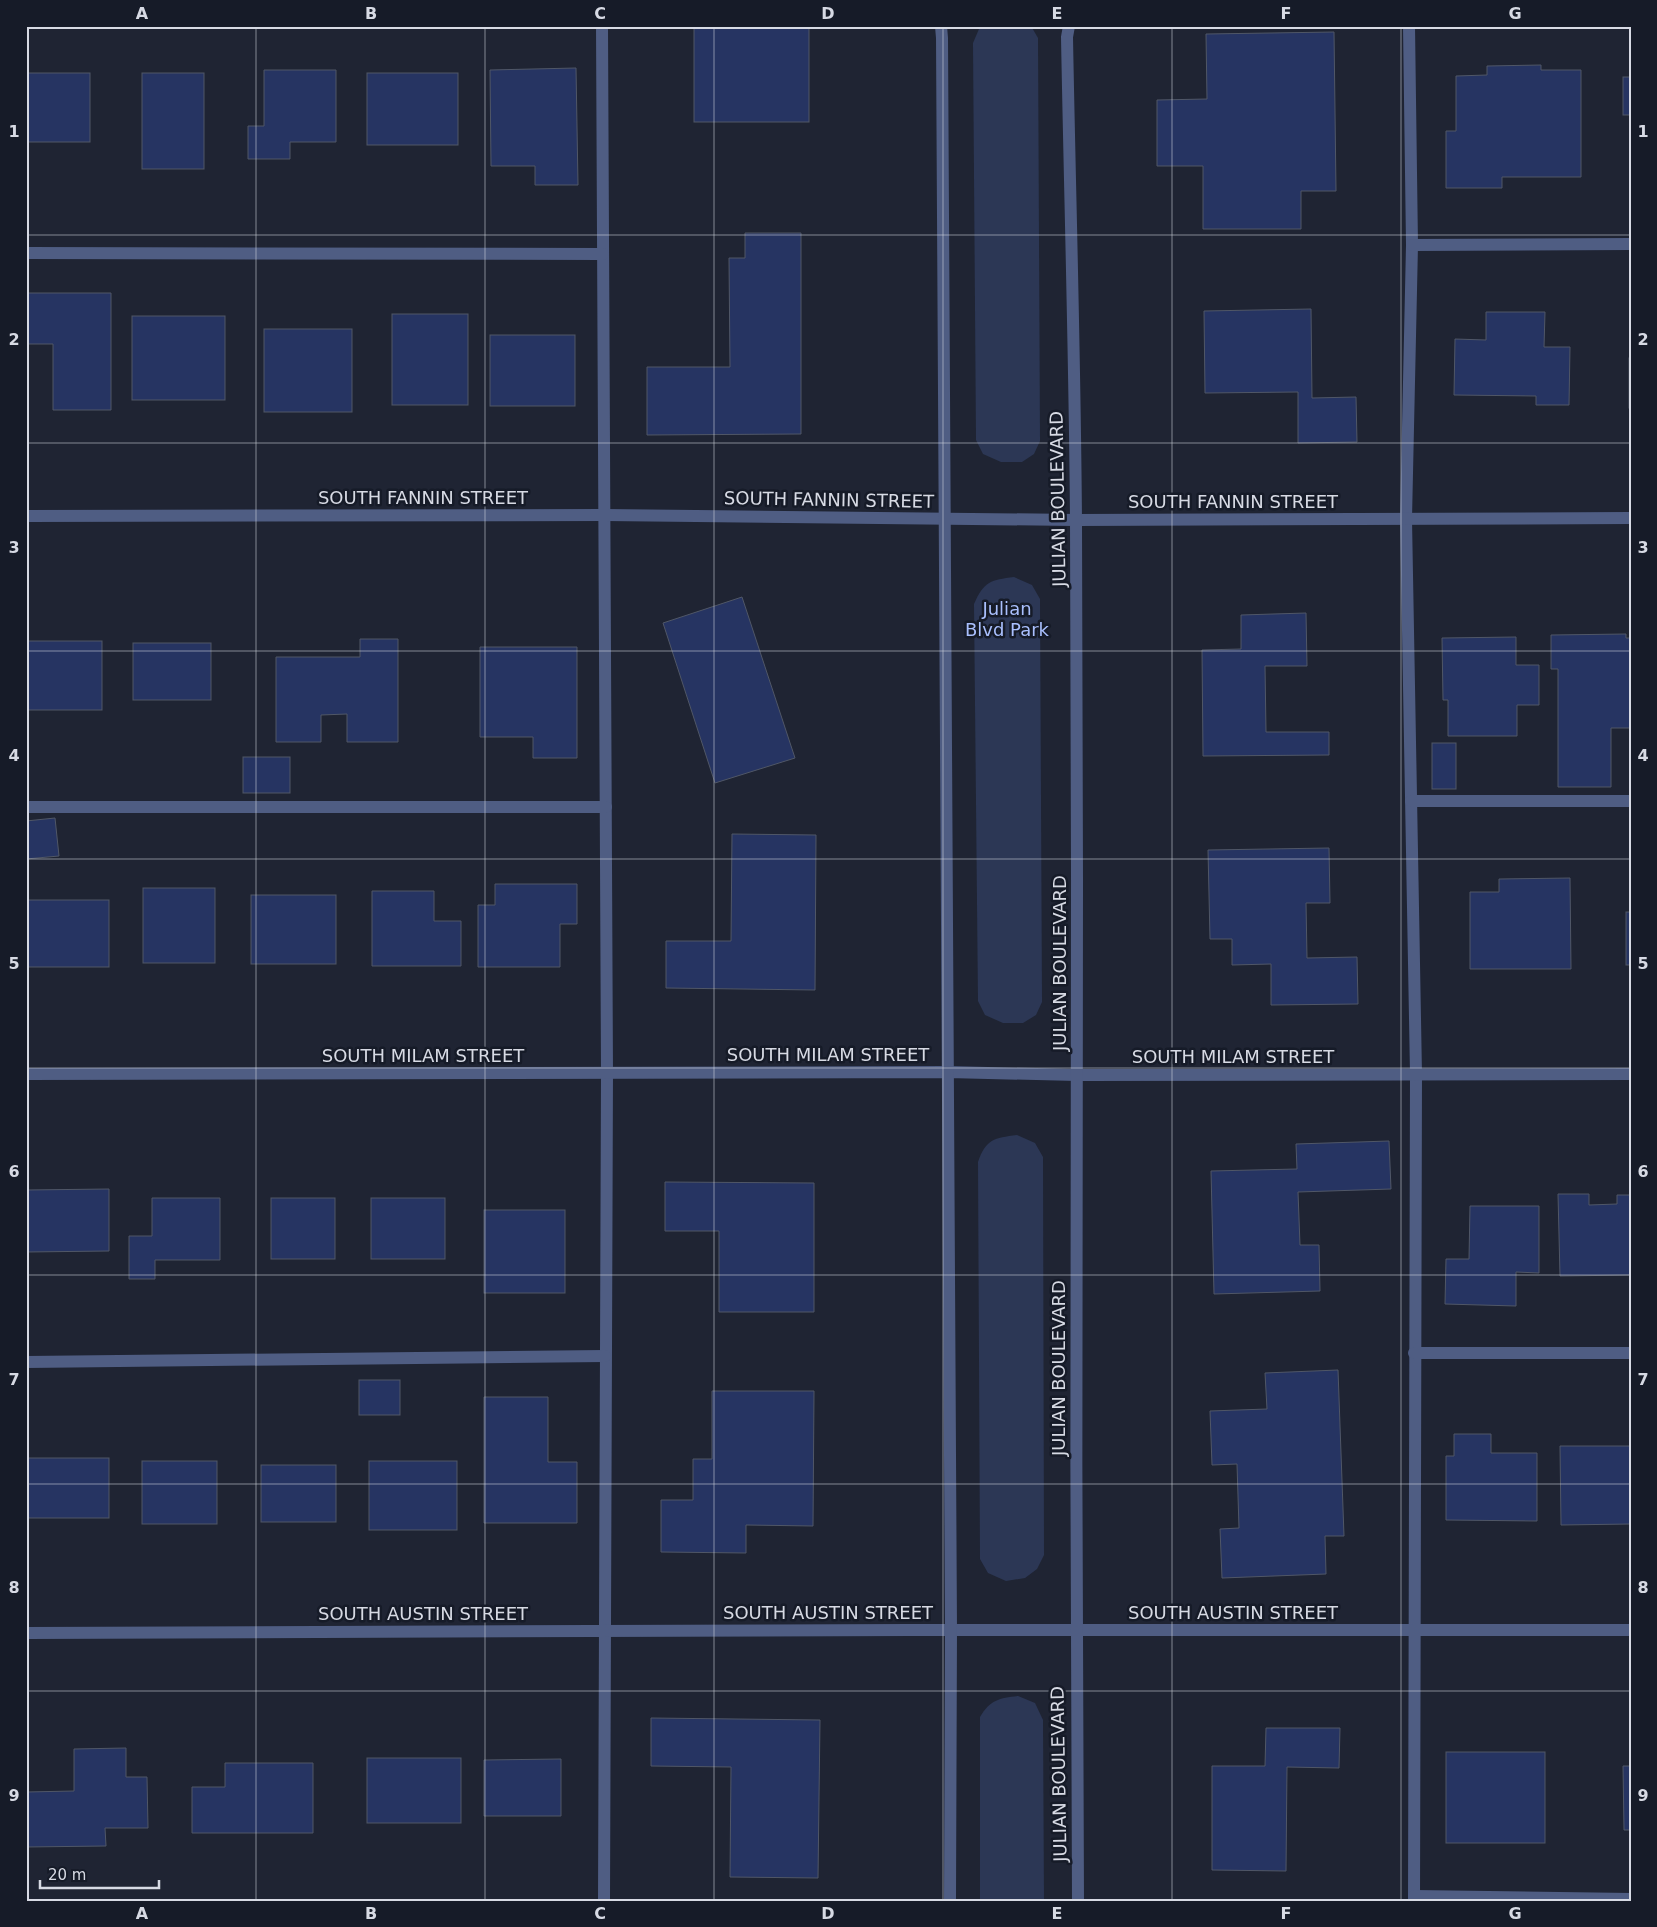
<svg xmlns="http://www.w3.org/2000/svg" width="1657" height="1927" font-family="'DejaVu Sans',sans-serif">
	<rect width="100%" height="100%" fill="#1f2433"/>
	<g fill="#2c3755">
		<polygon points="982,26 1031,26 1038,38 1040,441 1034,454 1022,462 1001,462 983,454 976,440 973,43 979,29"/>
		<path d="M1014,577l18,8 8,14 2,403 -6,13 -13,8h-20l-18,-8 -7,-14 -4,-397c10,-23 17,-24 40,-27z"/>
		<path d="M1017,1135l18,8 8,14 1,398 -7,14 -12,9 -19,3 -18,-8 -8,-14 -2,-397c8,-23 16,-24 39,-27z"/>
		<path d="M1018,1696l17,7 8,17 1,181h-64v-184c10,-17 19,-19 38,-21z"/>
	</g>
	<g fill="#263462" stroke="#505767">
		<rect x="694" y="26" width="115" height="96"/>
		<polygon points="1334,32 1336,191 1301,191 1301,229 1203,229 1203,166 1157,166 1157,100 1207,99 1206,34"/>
		<polygon points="1541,65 1541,70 1581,70 1581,177 1502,177 1502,188 1446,188 1446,131 1456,131 1456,76 1487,75 1487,66"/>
		<polygon points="576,68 578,185 535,185 535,166 491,166 490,70"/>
		<polygon points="264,70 336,70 336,142 290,142 290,159 248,159 248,126 264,126"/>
		<rect x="26" y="73" width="64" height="69"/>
		<rect x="142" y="73" width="62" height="96"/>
		<rect x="367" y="73" width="91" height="72"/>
		<rect x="1623" y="77" width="8" height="38"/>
		<polygon points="745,233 801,233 801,434 647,435 647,367 730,367 729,258 745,258"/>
		<polygon points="26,293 111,293 111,410 53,410 53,344 26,344"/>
		<polygon points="1311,309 1312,398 1356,397 1357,442 1298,443 1298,392 1205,393 1204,311"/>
		<polygon points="1486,312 1545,312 1544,347 1570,347 1569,405 1536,405 1536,396 1454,395 1455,339 1486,340"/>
		<rect x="392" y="314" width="76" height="91"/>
		<rect x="132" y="316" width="93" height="84"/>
		<rect x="264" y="329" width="88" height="83"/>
		<rect x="490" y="335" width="85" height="71"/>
		<rect x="1629" y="358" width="2" height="50"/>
		<polygon points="742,597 795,758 715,783 663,623"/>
		<polygon points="1306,613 1307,666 1265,666 1266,732 1329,732 1329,755 1203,756 1202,650 1241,649 1241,615"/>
		<polygon points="1626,634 1626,638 1631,638 1631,728 1611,728 1611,787 1558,787 1558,669 1551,669 1551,635"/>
		<polygon points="1516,637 1516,665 1539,665 1539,705 1517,705 1517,736 1448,736 1448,700 1443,700 1442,638"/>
		<polygon points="360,639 398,639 398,742 347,742 347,714 321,715 321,742 276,742 276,657 360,657"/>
		<rect x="26" y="641" width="76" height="69"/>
		<rect x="133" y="643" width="78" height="57"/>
		<polygon points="480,647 577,647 577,758 533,758 533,737 480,737"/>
		<rect x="1432" y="743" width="24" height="46"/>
		<rect x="243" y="757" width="47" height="36"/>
		<polygon points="55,818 59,856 26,859 26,821"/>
		<polygon points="732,834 816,835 815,990 666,988 666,941 731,941"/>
		<polygon points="1329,848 1330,903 1306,903 1307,958 1357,957 1358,1004 1271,1005 1271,964 1232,965 1232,939 1210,939 1208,850"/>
		<polygon points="1570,878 1571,969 1470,969 1470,892 1499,892 1499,879"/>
		<polygon points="495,884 577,884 577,924 560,924 560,967 478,967 478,905 495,905"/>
		<rect x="143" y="888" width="72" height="75"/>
		<polygon points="372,891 434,891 434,921 461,921 461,966 372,966"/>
		<rect x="251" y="895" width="85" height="69"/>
		<rect x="27" y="900" width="82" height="67"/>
		<rect x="1626" y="912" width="5" height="53"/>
		<polygon points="1389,1141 1391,1189 1298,1192 1300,1245 1319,1245 1320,1291 1214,1294 1211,1171 1297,1169 1296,1144"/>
		<polygon points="665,1182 814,1183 814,1312 719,1312 719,1231 665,1231"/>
		<polygon points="109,1189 109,1251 26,1252 26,1190"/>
		<polygon points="1558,1194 1589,1194 1589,1205 1617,1204 1617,1195 1631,1195 1631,1275 1560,1276"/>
		<polygon points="152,1198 220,1198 220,1260 155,1260 155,1279 129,1279 129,1236 152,1236"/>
		<rect x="271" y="1198" width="64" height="61"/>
		<rect x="371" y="1198" width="74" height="61"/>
		<polygon points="1470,1206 1539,1206 1539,1273 1516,1272 1516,1306 1445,1304 1446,1259 1469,1259"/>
		<rect x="484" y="1210" width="81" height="83"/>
		<polygon points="1338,1370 1344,1536 1325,1536 1326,1574 1222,1578 1220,1529 1239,1528 1237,1464 1212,1465 1210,1411 1267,1409 1265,1373"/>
		<rect x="359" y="1380" width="41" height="35"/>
		<polygon points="712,1391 814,1391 813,1526 746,1525 746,1553 661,1552 661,1500 693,1500 693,1459 712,1459"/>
		<polygon points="484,1397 548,1397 548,1462 577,1462 577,1523 484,1523"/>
		<polygon points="1454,1434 1491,1434 1491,1453 1537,1453 1537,1521 1446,1520 1446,1456 1454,1456"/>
		<polygon points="1560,1446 1631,1446 1631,1524 1561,1525"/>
		<rect x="26" y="1458" width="83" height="60"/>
		<rect x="142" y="1461" width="75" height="63"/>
		<rect x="369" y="1461" width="88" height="69"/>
		<rect x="261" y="1465" width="75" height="57"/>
		<polygon points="651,1718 820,1720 818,1878 730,1877 731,1767 651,1766"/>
		<polygon points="1266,1728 1340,1728 1339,1768 1287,1767 1286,1871 1212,1870 1212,1766 1265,1766"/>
		<polygon points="126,1748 126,1777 147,1777 148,1828 105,1828 106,1846 26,1847 26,1792 74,1791 74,1749"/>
		<rect x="1446" y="1752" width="99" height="91"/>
		<rect x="367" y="1758" width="94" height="65"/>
		<polygon points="561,1759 561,1816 484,1816 484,1760"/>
		<polygon points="225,1763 313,1763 313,1833 192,1833 192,1787 225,1787"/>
		<polygon points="1623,1766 1631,1766 1631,1830 1624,1830"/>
	</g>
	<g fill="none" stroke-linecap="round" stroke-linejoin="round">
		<g stroke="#4f5d83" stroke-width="12">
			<polyline points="602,26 607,1073 604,1901"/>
			<polyline points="1409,26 1412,245 1406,519 1416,1074 1414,1901"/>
			<polyline points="1412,245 1631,244"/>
			<polyline points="26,253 603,254"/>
			<polyline points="1411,801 1631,801"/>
			<polyline points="26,807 606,807"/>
			<polyline points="1414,1353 1631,1353"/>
			<polyline points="26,1362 605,1356"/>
			<polyline points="1414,1896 1631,1899"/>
		</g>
		<g stroke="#4f5d83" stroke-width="12">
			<polyline points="26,516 605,515 1076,520 1631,518"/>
			<polyline points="26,1074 948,1072 1077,1075 1631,1074"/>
			<polyline points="26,1633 911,1630 1631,1630"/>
		</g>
		<g stroke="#4f5d83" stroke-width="12">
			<polyline points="941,26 942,38 951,1630 950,1901"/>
			<path d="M1069,26l-2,11c3,163 8,325 9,487 3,459 -2,918 2,1377"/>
		</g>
	</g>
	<path fill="none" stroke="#d7dae4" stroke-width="1" stroke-opacity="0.55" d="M256,26v1875M485,26v1875M714,26v1875M943,26v1875M1172,26v1875M1401,26v1875M26,235h1605M26,443h1605M26,651h1605M26,859h1605M26,1068h1605M26,1275h1605M26,1484h1605M26,1691h1605"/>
	<g text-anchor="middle" stroke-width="5" stroke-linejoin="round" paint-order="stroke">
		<g font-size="18" fill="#d7dae4" stroke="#161b28">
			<text x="423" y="504">SOUTH FANNIN STREET</text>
			<text transform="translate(1058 499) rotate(-91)" y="6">JULIAN BOULEVARD</text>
			<text transform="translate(829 500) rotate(1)" y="6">SOUTH FANNIN STREET</text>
			<text x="1233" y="508">SOUTH FANNIN STREET</text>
			<text transform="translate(1060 963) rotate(-90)" y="6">JULIAN BOULEVARD</text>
			<text x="828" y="1061">SOUTH MILAM STREET</text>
			<text x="423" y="1062">SOUTH MILAM STREET</text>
			<text x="1233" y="1063">SOUTH MILAM STREET</text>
			<text transform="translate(1059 1368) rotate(-90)" y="6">JULIAN BOULEVARD</text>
			<text x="828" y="1619">SOUTH AUSTIN STREET</text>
			<text x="1233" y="1619">SOUTH AUSTIN STREET</text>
			<text x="423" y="1620">SOUTH AUSTIN STREET</text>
			<text transform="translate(1059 1774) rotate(-91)" y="6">JULIAN BOULEVARD</text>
		</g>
		<g font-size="18" fill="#a9bffd" stroke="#161b28">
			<text x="1007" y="615">Julian<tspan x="1007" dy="21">Blvd Park</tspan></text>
		</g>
	</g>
	<rect width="1657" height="1927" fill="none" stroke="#161b28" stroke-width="55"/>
	<path d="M40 1880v8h119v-8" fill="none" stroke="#d7dae4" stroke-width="2.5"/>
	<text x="48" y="1880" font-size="15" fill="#d7dae4" stroke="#161b28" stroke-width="4" paint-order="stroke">20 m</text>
	<rect x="28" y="28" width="1602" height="1872" fill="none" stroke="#d7dae4" stroke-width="2"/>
	<g font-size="16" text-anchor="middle" font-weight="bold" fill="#d7dae4">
		<text x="142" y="19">A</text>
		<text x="371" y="19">B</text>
		<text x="600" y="19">C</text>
		<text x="828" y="19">D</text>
		<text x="1057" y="19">E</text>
		<text x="1286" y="19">F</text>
		<text x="1515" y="19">G</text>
		<text x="14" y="137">1</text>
		<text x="1643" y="137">1</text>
		<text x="14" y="345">2</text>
		<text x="1643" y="345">2</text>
		<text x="14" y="553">3</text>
		<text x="1643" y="553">3</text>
		<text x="14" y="761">4</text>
		<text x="1643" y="761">4</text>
		<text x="14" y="969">5</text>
		<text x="1643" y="969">5</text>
		<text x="14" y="1177">6</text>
		<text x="1643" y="1177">6</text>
		<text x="14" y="1385">7</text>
		<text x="1643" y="1385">7</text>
		<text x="14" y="1593">8</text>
		<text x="1643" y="1593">8</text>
		<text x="14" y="1801">9</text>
		<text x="1643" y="1801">9</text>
		<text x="142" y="1919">A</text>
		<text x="371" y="1919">B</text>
		<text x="600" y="1919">C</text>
		<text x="828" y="1919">D</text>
		<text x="1057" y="1919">E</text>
		<text x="1286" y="1919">F</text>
		<text x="1515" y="1919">G</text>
	</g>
</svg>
